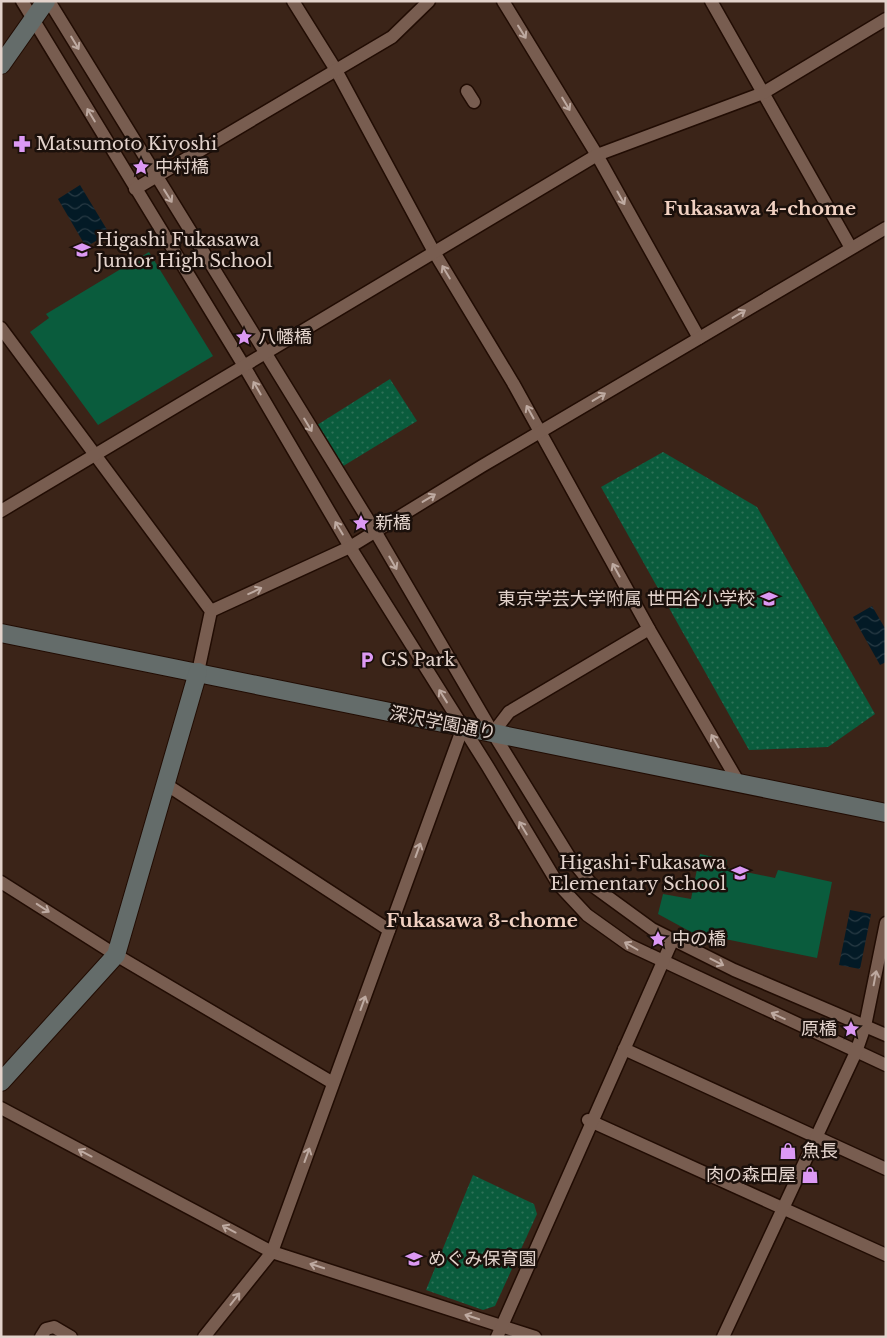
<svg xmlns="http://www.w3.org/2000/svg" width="887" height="1338" font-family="'Libre Baskerville','Noto Sans JP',serif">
	<defs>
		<pattern id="park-dots" width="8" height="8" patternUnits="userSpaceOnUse" patternTransform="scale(1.25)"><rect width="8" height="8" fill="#0a5c3d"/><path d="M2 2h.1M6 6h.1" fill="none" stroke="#2e7258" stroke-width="1.8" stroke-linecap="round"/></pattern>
		<pattern id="water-waves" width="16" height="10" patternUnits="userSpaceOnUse" patternTransform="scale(1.25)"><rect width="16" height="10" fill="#031a26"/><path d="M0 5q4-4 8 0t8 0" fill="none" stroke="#283a44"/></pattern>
	</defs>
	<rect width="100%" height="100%" fill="#3b2418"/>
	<g fill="url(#park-dots)">
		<polygon points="390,379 417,421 340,468 314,427"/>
		<polygon points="663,452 757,507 875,714 828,747 749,750 601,487"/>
		<polygon points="473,1175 534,1204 537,1214 495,1306 483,1310 426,1290"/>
	</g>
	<g fill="#0a5c3d">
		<polygon points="149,252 213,356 98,425 30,332 49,318 46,314"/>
		<polygon points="700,854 727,860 726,868 775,878 778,870 832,882 817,958 691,932 658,914 663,894 691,899"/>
	</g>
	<g fill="url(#water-waves)">
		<polygon points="80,185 109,233 86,247 58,199"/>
		<polygon points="872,606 886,630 886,662 880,665 853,617"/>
		<polygon points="850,910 871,914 860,969 839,965"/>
	</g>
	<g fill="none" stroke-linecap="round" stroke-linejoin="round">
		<g stroke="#210c03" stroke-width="15">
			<g id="street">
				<polyline points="22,1 244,366 350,547 488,767 558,884 587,915 629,945 886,1065"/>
				<polyline points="49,1 375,531 493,733 570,858 593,886 652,929 734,970 886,1035"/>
				<polyline points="293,1 336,70 434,252 513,383 649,629 739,783"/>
				<polyline points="503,1 597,155 699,338"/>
				<polyline points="711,1 851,248"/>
				<polyline points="467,91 474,102"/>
				<polyline points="135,189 392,37 429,1"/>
				<polyline points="1,328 211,611 198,672"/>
				<polyline points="1,511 597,155 763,93 886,19"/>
				<polyline points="211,611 350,547 482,466 886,228"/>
				<polyline points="493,733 509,712 649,629"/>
				<polyline points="167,785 389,930"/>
				<polyline points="1,882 116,955 333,1083"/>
				<polyline points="624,1049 886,1169"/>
				<polyline points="1,1108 272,1252 535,1337"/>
				<polyline points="588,1120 886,1255"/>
				<polyline points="41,1337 46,1329 54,1327 71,1337"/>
				<polyline points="204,1337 272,1252 463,727"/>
				<polyline points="497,1337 673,939"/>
				<polyline points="723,1337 856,1052 865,1026 886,923"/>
			</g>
		</g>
		<g stroke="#210c03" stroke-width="20">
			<g id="secondary">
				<polyline points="1,65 46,1"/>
				<polyline points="1,633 886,813"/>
				<polyline points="1,1082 116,955 198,672"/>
			</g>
		</g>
		<use href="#street" stroke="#785d50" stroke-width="12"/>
		<use href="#secondary" stroke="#646c6a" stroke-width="18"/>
	</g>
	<defs><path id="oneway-shaft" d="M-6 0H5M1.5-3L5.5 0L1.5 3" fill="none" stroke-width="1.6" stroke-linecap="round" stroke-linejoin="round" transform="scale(1.25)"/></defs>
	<g stroke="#beaaa1">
		<use href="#oneway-shaft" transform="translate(522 32) rotate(58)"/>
		<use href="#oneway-shaft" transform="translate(75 43) rotate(59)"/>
		<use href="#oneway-shaft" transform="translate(566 104) rotate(59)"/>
		<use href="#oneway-shaft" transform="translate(91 115) rotate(-121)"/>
		<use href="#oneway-shaft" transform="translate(168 196) rotate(58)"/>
		<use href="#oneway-shaft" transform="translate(621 198) rotate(61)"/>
		<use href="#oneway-shaft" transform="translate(446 272) rotate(-121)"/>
		<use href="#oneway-shaft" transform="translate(739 314) rotate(-31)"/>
		<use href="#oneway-shaft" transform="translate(257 388) rotate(-120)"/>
		<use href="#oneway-shaft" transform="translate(599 397) rotate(-31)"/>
		<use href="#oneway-shaft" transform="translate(530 412) rotate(-119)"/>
		<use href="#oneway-shaft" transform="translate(308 425) rotate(59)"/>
		<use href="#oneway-shaft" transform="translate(429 498) rotate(-31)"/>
		<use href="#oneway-shaft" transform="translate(339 528) rotate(-121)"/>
		<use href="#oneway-shaft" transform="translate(393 563) rotate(60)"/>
		<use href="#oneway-shaft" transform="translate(616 570) rotate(-119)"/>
		<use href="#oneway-shaft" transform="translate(255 591) rotate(-25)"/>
		<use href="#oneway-shaft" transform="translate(443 696) rotate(-122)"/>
		<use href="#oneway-shaft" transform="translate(715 741) rotate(-120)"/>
		<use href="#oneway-shaft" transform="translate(523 828) rotate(-121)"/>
		<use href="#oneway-shaft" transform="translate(418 850) rotate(-70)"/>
		<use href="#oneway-shaft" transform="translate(43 908) rotate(33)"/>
		<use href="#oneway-shaft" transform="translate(631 946) rotate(-150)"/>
		<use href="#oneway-shaft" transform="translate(717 962) rotate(27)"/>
		<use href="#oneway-shaft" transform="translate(875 978) rotate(-79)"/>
		<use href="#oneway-shaft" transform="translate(363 1003) rotate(-70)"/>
		<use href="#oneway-shaft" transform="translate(778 1016) rotate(-155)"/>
		<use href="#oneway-shaft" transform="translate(85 1153) rotate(-152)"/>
		<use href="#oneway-shaft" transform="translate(307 1155) rotate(-70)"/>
		<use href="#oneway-shaft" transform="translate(229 1229) rotate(-152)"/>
		<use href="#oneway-shaft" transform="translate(317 1266) rotate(-162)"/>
		<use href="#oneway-shaft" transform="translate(235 1299) rotate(-52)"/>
		<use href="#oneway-shaft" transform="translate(472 1317) rotate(-162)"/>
	</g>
	<defs>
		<g id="pharmacy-bare" transform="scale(1.35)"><path d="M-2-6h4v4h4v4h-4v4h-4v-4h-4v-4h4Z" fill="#dc99f4" stroke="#1b100b" stroke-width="2.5" paint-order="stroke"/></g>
		<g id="sight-bare" transform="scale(1.35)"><path d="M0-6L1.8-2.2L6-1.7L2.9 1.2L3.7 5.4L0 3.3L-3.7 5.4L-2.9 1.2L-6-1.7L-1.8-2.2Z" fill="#dc99f4" stroke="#1b100b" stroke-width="2.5" paint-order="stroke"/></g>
		<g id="school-bare" transform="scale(1.35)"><path d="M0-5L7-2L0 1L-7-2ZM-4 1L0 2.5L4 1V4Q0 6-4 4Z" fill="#dc99f4" stroke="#1b100b" stroke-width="2.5" paint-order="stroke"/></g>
		<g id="parking-bare" transform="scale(1.35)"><path d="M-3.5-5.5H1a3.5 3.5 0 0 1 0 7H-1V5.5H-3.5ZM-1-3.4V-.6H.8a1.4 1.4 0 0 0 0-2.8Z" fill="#dc99f4" stroke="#1b100b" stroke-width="2.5" paint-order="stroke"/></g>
		<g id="shop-bare" transform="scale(1.35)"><path d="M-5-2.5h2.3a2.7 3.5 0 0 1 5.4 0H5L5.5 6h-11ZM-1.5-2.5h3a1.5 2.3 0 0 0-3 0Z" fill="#dc99f4" stroke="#1b100b" stroke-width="2.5" paint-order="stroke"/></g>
	</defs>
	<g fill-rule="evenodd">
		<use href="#pharmacy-bare" x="22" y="144"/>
		<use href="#sight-bare" x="141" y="167"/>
		<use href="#school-bare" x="82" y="250"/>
		<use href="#sight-bare" x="244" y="337"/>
		<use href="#sight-bare" x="361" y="523"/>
		<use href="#school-bare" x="769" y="599"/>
		<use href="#parking-bare" x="367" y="660"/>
		<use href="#school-bare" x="740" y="873"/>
		<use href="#sight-bare" x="658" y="939"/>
		<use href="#sight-bare" x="851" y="1029"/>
		<use href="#shop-bare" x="788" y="1151"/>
		<use href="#shop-bare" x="810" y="1175"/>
		<use href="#school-bare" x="414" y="1259"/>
	</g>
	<g text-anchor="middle" stroke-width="5" stroke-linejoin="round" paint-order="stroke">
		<g font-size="18" fill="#e3d3cc" stroke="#1b100b" text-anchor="start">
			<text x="36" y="150">Matsumoto Kiyoshi</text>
			<text x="155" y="173">中村橋</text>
			<text x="96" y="246">Higashi Fukasawa<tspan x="96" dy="21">Junior High School</tspan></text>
			<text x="258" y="343">八幡橋</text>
			<text x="375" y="529">新橋</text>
			<text x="755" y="605" text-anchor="end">東京学芸大学附属 世田谷小学校</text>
			<text x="381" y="666">GS Park</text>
			<text x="726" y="869" text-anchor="end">Higashi-Fukasawa<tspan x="726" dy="21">Elementary School</tspan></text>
			<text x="672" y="945">中の橋</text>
			<text x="837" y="1035" text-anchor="end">原橋</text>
			<text x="802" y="1157">魚長</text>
			<text x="796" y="1181" text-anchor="end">肉の森田屋</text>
			<text x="428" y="1265">めぐみ保育園</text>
		</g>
		<g font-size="18" fill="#e3d3cc" stroke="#1b100b">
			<text transform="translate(443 723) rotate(11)" y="6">深沢学園通り</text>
		</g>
		<g font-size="19" font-weight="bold" fill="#f1d1c2" stroke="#1b100b">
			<text x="760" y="215">Fukasawa 4-chome</text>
			<text x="482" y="927">Fukasawa 3-chome</text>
		</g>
	</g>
	<rect width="887" height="1338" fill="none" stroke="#e3d3cc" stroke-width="5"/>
</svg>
